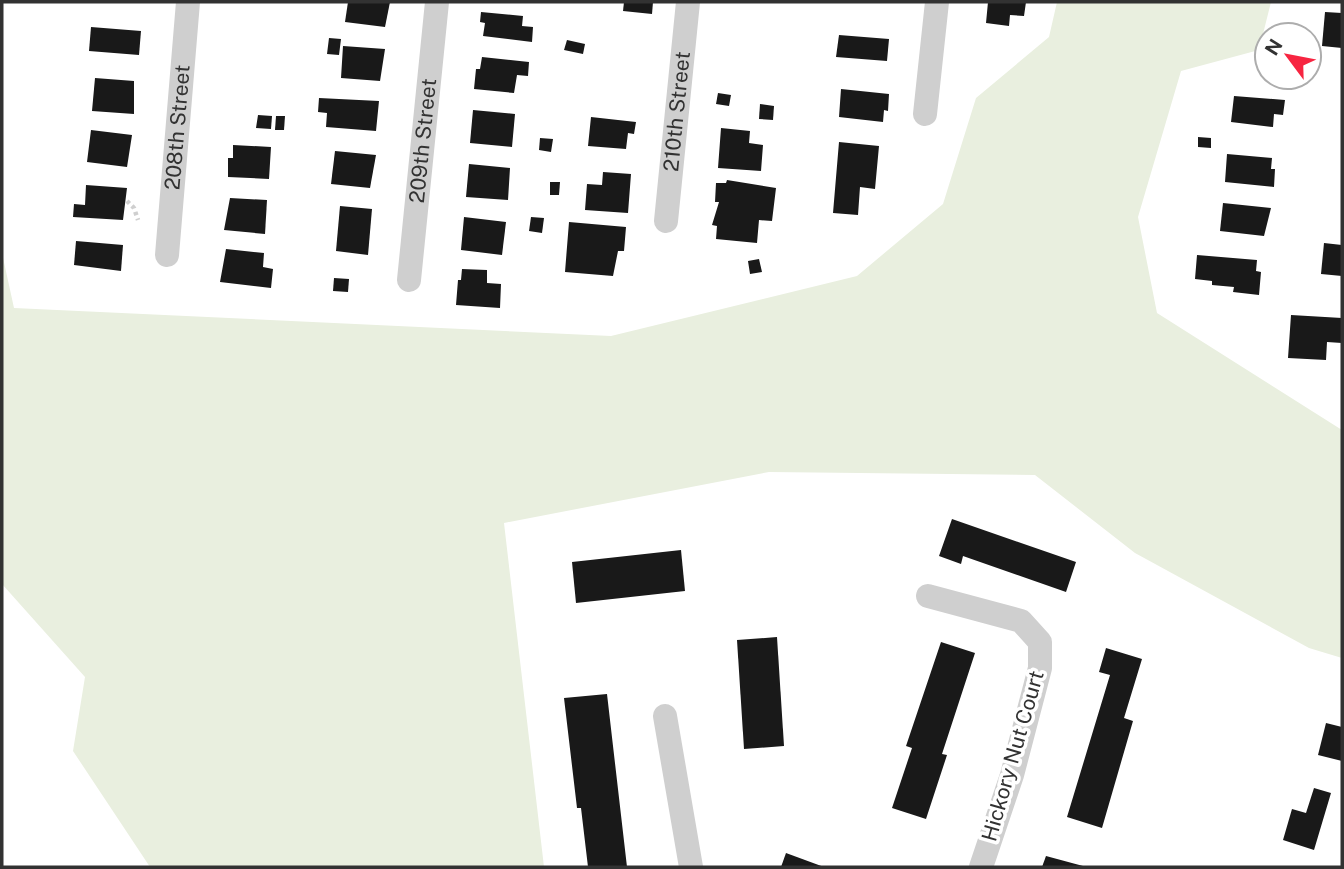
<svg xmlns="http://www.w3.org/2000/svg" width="1344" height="869" font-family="'Public Sans',sans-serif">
	<rect width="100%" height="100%" fill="#fff"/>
	<polygon fill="#e9efdf" points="1057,2 1271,2 1259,50 1181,71 1138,217 1157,313 1342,430 1342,658 1309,648 1135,553 1035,475 769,472 504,523 544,867 150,867 73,751 85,677 2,584 2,253 14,308 611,336 857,276 943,204 976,98 1049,37"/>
	<g fill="#191919">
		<polygon points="348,2 390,2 385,27 345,22"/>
		<polygon points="624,2 653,2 652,14 623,11"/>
		<polygon points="988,2 1026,2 1024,16 1010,15 1009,26 986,23"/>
		<polygon points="481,12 523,16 522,26 533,27 532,42 483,36 485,23 480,22"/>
		<polygon points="1325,12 1342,13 1342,48 1322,46"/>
		<polygon points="91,27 141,31 139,55 89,51"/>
		<polygon points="839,35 889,39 887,61 836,57"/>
		<polygon points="329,38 341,39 339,55 327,54"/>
		<polygon points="567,40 585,44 583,54 564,50"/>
		<polygon points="343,46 385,49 380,81 341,78"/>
		<polygon points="482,57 529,62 528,76 517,75 514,93 474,89 476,69 480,69"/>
		<polygon points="95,78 134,81 134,114 92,111"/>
		<polygon points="841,89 889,94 888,111 884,110 883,122 839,117"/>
		<polygon points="718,93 731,95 729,106 716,104"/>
		<polygon points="1234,96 1285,100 1283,115 1274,114 1273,127 1231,122"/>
		<polygon points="319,98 379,101 376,131 326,127 327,113 318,112"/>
		<polygon points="760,104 774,106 773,120 759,119"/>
		<polygon points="473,110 515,114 512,147 470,143"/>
		<polygon points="258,115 272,116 271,129 256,128"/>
		<polygon points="276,116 285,116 284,130 275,130"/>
		<polygon points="591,117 636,122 634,134 628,133 626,149 588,146"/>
		<polygon points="721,128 750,131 749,143 763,145 761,171 718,168"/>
		<polygon points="91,130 132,135 127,167 87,162"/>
		<polygon points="1198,137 1211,138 1211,148 1198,147"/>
		<polygon points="540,138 553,139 551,152 539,150"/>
		<polygon points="839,142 879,146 875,189 860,187 858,215 833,213"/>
		<polygon points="233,145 271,147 269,179 228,177 228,158 233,158"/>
		<polygon points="335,151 376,155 370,188 331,184"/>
		<polygon points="1227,154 1272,158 1271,169 1275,169 1274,187 1225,182"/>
		<polygon points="469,164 510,168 508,200 466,197"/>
		<polygon points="603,172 631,174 628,213 585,210 587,184 602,185"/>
		<polygon points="727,180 776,188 772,221 759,220 757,243 716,239 717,226 712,225 719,202 715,202 716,183 726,183"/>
		<polygon points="550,182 560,182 559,195 550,195"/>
		<polygon points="86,185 127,188 123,220 73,217 74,204 85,205"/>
		<polygon points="230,198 267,200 265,234 224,230"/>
		<polygon points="1223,203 1271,208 1264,236 1220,231"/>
		<polygon points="340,206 372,209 368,255 336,251"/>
		<polygon points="464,217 506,222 502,255 461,250"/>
		<polygon points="531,217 544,218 542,233 529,231"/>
		<polygon points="569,222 626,227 624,251 618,251 613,276 565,272"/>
		<polygon points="76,241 123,245 121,271 74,265"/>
		<polygon points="1324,243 1342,245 1342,276 1321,274"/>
		<polygon points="226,249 264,253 263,267 273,269 271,288 220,282"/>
		<polygon points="1197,255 1257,260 1256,271 1261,272 1259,295 1233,292 1234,287 1212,285 1212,281 1195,279"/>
		<polygon points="759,259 762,272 750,274 748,261"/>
		<polygon points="462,269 487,270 487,283 501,284 500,308 456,305 458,280 461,280"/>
		<polygon points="334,278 349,279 348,292 333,291"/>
		<polygon points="1291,315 1342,318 1342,343 1327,342 1326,360 1288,358"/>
		<polygon points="952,519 1076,562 1066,592 963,556 961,564 939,556"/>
		<polygon points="681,550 685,591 576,603 572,562"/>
		<polygon points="777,637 784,746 744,749 737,640"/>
		<polygon points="941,642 975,653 942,754 947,755 926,819 892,808 912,748 906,746"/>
		<polygon points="1106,648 1142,659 1124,718 1133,721 1102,828 1067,817 1110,675 1099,672"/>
		<polygon points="607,694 627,867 588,867 581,808 577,808 564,698"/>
		<polygon points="1326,723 1342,727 1342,761 1318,755"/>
		<polygon points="1314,788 1331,793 1314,850 1283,840 1292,809 1306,813"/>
		<polygon points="786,853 824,867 781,867"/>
		<polygon points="1046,856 1083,866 1083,867 1042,867"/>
	</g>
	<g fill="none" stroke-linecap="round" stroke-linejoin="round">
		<polyline stroke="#cfcfcf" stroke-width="4.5" stroke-dasharray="3.5 3.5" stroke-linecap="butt" points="127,201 134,208 138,220"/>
		<g stroke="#cfcfcf" stroke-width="24">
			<polyline points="925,114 937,2"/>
			<path id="s1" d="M666,221l22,-219"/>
			<path id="s2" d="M167,255l21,-253"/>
			<path id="s3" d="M409,280l28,-278"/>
			<polyline points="928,596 1021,621 1040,642 1040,668 1012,775 981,867"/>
			<polyline points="665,716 691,867"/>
		</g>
	</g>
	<g text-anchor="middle" stroke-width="7" stroke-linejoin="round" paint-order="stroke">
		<g font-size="21" fill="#323232" stroke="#fff">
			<text dy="7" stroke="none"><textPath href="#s1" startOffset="110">210th Street</textPath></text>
			<text dy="7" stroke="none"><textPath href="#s2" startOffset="128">208th Street</textPath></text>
			<text dy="7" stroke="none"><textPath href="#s3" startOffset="140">209th Street</textPath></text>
			<text transform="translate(1013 756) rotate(-74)" y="7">Hickory Nut Court</text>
		</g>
	</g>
	<rect width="1344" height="869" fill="none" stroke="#323232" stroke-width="7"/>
	<g transform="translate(1288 56) rotate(302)"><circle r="33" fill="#ffffff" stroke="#adadad" stroke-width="2"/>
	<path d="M0-5L12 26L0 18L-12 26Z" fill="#f72541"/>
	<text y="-10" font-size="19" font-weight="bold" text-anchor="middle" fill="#323232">N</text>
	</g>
</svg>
